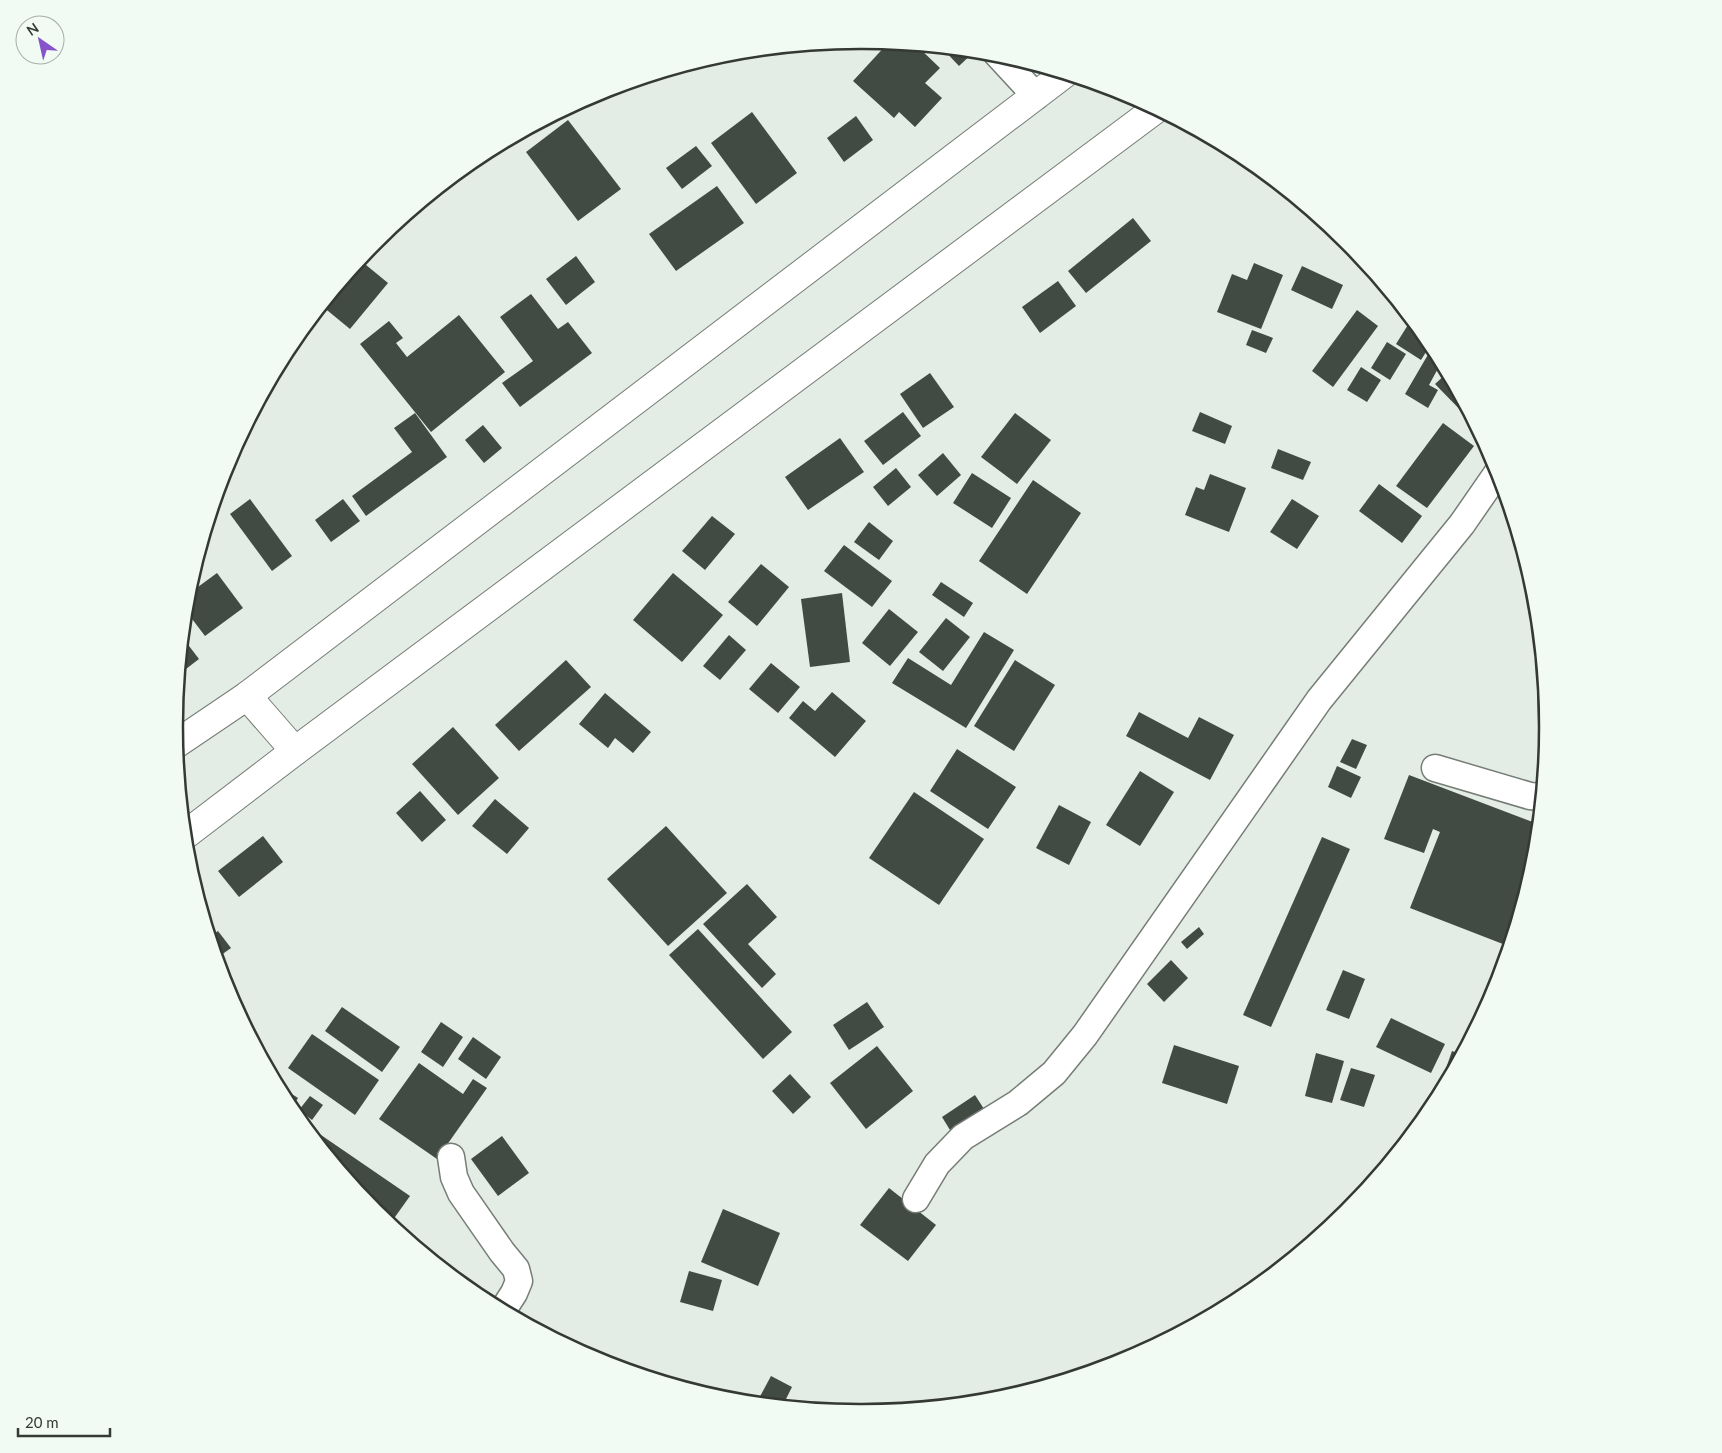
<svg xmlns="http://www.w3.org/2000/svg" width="1722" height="1453" font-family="Lato,sans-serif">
	<rect width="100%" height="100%" fill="#e4ede5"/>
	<g fill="#424a44">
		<polygon points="888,43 916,45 940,68 925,83 942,98 915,127 899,112 894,118 853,81"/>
		<polygon points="942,48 975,51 959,66"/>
		<polygon points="752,112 797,173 756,204 711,143"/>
		<polygon points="856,116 873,140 844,162 827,138"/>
		<polygon points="568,120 621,189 578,221 526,152"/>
		<polygon points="696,146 712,166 682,189 666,168"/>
		<polygon points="717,186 744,223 676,271 649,234"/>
		<polygon points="1133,218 1151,241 1086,293 1068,271"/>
		<polygon points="576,256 595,282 566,305 546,279"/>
		<polygon points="360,260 388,283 350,329 322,306"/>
		<polygon points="1254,263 1283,275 1261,329 1217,312 1232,274 1247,280"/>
		<polygon points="1302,266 1343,285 1332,309 1291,290"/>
		<polygon points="1058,281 1076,306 1040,333 1022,307"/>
		<polygon points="531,294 558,329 568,322 592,353 520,407 502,383 533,361 500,317"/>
		<polygon points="1357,310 1378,326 1333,387 1312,371"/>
		<polygon points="459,315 505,372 431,432 360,344 389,321 403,338 396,343 407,357"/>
		<polygon points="1411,320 1431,344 1421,360 1396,344"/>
		<polygon points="1252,330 1273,338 1266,353 1246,345"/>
		<polygon points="1387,342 1406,354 1390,380 1371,368"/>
		<polygon points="1433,346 1441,363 1429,385 1438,390 1428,408 1405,394"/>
		<polygon points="1361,367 1381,380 1367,402 1347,390"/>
		<polygon points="930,373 954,407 923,428 900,394"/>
		<polygon points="1447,373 1473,421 1472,422 1435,384"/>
		<polygon points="903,412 921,436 883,465 864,441"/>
		<polygon points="1200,412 1232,426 1225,444 1192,431"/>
		<polygon points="415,413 447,457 366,516 352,496 412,452 394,428"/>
		<polygon points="1015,413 1051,440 1017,484 981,457"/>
		<polygon points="1443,423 1474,446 1427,508 1396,486"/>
		<polygon points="483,425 502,448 484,463 465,440"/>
		<polygon points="840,438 864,472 808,510 785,477"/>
		<polygon points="1278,449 1311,462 1303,480 1271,468"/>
		<polygon points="943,453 961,475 937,496 918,475"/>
		<polygon points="896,468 911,487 888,506 873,487"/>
		<polygon points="972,473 1011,498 992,528 953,503"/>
		<polygon points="1210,474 1246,488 1229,532 1185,515 1196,487 1204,490"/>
		<polygon points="1033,480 1081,513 1027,594 979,561"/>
		<polygon points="1379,484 1422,516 1402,543 1359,511"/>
		<polygon points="250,499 292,556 272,571 230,514"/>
		<polygon points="343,499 360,521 331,542 315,520"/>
		<polygon points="1292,499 1319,516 1297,549 1270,532"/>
		<polygon points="712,516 735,534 705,570 682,551"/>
		<polygon points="869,522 893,541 879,560 854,542"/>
		<polygon points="844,545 892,581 872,607 824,571"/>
		<polygon points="761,564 789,587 757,626 728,602"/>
		<polygon points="217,573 243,608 205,636 186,611 187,595"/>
		<polygon points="673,573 723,615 682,662 633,620"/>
		<polygon points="941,582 973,603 964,617 932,595"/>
		<polygon points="842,593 850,662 810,667 801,599"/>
		<polygon points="889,609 918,632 890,666 862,643"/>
		<polygon points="946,618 970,637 943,671 919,652"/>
		<polygon points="984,632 1014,650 966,728 892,683 908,658 951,685"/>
		<polygon points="729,635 746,650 720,680 703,666"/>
		<polygon points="183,638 199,659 182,672 180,669"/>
		<polygon points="566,660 591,687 519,751 495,725"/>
		<polygon points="1015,660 1055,685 1014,751 974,726"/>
		<polygon points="771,663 800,687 778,713 749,689"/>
		<polygon points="832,692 866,721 835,757 789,718 803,701 815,711"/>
		<polygon points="605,693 651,732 633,753 615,738 608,748 579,724"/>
		<polygon points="1139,712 1188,738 1199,717 1234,735 1210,780 1126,736"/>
		<polygon points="453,727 499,778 458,815 412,764"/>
		<polygon points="1352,739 1367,745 1356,769 1340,762"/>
		<polygon points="957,749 1016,787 988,829 930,791"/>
		<polygon points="1337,766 1361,777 1351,798 1328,787"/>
		<polygon points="1140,771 1174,792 1140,846 1106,825"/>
		<polygon points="1409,775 1538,824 1534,861 1508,946 1410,908 1440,832 1433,829 1424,853 1384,839"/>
		<polygon points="420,791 446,820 422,842 396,813"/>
		<polygon points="914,792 984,839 939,905 869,858"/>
		<polygon points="495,799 529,828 507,854 472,826"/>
		<polygon points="1059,805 1091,822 1069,865 1036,848"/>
		<polygon points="666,826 727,893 668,946 607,879"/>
		<polygon points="263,836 283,862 239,897 218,871"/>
		<polygon points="1322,837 1350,849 1271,1027 1243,1015"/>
		<polygon points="747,884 777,917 748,944 776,974 762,988 703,924"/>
		<polygon points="1199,927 1204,934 1187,949 1181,942"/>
		<polygon points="698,929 792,1032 763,1059 669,955"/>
		<polygon points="218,931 231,948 217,958 211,936"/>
		<polygon points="1171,960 1188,978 1164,1002 1147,984"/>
		<polygon points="1343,970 1365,979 1349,1019 1326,1010"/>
		<polygon points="867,1002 884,1027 849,1050 833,1025"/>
		<polygon points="342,1007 400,1047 382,1072 325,1031"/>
		<polygon points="1391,1018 1445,1044 1431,1073 1376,1047"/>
		<polygon points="441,1022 463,1037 443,1067 421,1052"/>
		<polygon points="312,1034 379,1080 355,1115 288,1068"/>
		<polygon points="473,1037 501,1057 486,1079 458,1059"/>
		<polygon points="1174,1045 1239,1066 1227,1104 1162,1083"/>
		<polygon points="877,1046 913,1091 866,1129 830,1083"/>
		<polygon points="1452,1051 1460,1054 1448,1078 1443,1077"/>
		<polygon points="1316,1053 1344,1061 1332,1103 1305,1096"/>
		<polygon points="419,1063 463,1094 473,1079 487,1088 437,1159 379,1119"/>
		<polygon points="1351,1068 1375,1075 1364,1107 1340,1100"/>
		<polygon points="790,1074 811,1097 793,1114 772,1091"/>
		<polygon points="278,1085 298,1098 291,1109 290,1108"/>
		<polygon points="975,1095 984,1109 950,1130 942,1117"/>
		<polygon points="310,1096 323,1105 312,1120 299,1110"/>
		<polygon points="321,1135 410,1196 390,1224 375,1212 317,1141"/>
		<polygon points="502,1136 529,1173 498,1196 471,1159"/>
		<polygon points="889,1188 936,1225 908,1261 860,1225"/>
		<polygon points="723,1209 780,1233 758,1286 701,1262"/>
		<polygon points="689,1271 722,1280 713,1311 680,1302"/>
		<polygon points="771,1376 792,1387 783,1405 757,1402"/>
	</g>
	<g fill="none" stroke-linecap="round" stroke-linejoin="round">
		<g stroke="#757d76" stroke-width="29">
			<g id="minor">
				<polyline points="997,54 1036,96"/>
				<polyline points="1435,768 1530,796 1541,797"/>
				<polyline points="451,1157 454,1177 461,1193 502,1252 516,1269 519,1281 514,1293 503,1310"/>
				<polyline points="916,1199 937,1164 963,1137 1018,1103 1054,1073 1085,1035 1319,700 1462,524 1498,472"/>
			</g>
		</g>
		<g stroke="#757d76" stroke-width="30">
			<g id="trunk">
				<polyline points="247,696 295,751"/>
				<polyline points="176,744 247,696 1064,74"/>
				<polyline points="185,835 295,751 1156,109"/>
			</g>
		</g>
		<use href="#minor" stroke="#fff" stroke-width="26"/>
		<use href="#trunk" stroke="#fff" stroke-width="28"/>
	</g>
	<path d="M0 0H1722V1453H0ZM860 49H862A677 677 0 0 1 1539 726V727A677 677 0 0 1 862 1404H860A677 677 0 0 1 183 727V726A677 677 0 0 1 860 49Z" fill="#f1fbf3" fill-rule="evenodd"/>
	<path fill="none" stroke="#353936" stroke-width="2.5" d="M860 49H862A677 677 0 0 1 1539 726V727A677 677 0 0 1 862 1404H860A677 677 0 0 1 183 727V726A677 677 0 0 1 860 49Z"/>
	<g transform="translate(40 40) rotate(326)"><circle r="24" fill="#f1fbf3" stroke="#a6ada7"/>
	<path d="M0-4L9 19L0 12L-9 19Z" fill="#8653cb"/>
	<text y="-8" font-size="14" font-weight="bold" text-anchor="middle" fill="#353936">N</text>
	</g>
	<path d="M18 1428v8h92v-8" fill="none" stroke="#353936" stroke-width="2.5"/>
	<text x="25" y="1428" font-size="15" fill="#353936" stroke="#f1fbf3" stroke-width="4" paint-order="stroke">20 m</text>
</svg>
